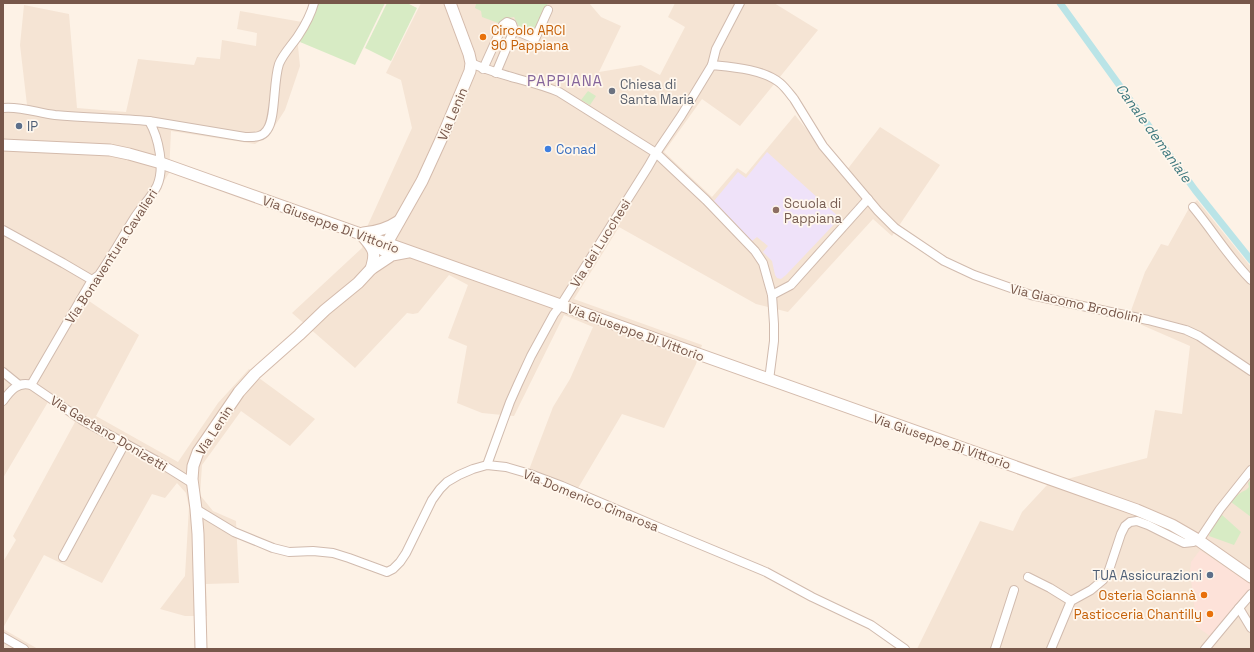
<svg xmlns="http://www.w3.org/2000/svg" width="1254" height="652" font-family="'Space Grotesk',sans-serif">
	<rect width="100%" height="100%" fill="#fdf2e6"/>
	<g fill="#f5e4d4">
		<polygon points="421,3 589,3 601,17 621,26 599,72 641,65 660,75 685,27 668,17 675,3 774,3 818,30 740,126 702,99 664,152 712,197 737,168 746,174 795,115 843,175 880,127 940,165 892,236 873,219 788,312 756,304 619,227 574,299 702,345 696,364 664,428 622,414 571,500 527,475 553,407 570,379 593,327 564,315 514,416 482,413 457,403 467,346 448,338 468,285 449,275 418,313 413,314 407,313 355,368 292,313 362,248 367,227 412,128 401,80 386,73"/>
		<polygon points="24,5 69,14 77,108 126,112 138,59 194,65 197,57 220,59 222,40 256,46 257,33 237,29 240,11 302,22 298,46 300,66 285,110 269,135 255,144 171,131 169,173 89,301 139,335 96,416 178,462 218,403 249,369 259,378 315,419 290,446 241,411 202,465 200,495 213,511 236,521 239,583 206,584 207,616 185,616 160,609 185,576 189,507 186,493 177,483 165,498 152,494 102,583 44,555 3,628 3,562 16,540 13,536 75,422 48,402 3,478 3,105 27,105 20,45"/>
		<polygon points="1197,200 1251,267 1251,649 917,649 980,521 1013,531 1022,512 1048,484 1147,458 1155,410 1182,414 1190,346 1128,319 1145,272 1161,244 1168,246 1188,210"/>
		<polygon points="3,629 38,649 3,649"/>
	</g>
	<polygon fill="#fde2d9" points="1200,550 1249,583 1251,587 1250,590 1210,636 1197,627 1190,572 1191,562"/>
	<polygon fill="#efe2f9" points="767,152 840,218 786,275 781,279 777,278 775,275 772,261 763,252 768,246 757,237 752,241 714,201 738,172 746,178"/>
	<g fill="#d7ebc4">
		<polygon points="319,3 385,3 355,65 300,42"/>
		<polygon points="387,3 407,3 417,8 391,61 365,48"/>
		<polygon points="479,3 548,3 534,35 520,29 514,17 504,19 501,24 482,17 481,11 475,8 476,4"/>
		<polygon points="588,91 596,96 590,105 581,100"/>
		<path d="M1251,480v37l-20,-15c2,-4 11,-11 15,-12l3,-3 -1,-4z"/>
		<polygon points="1221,514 1241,532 1234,545 1209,536 1211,530"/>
	</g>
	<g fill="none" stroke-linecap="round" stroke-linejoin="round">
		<polyline stroke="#bae4e7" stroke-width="7" points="1060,3 1195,190 1251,260"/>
		<g stroke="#d1bbae" stroke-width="10">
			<g id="street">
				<polyline points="514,30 535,39 548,10"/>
				<path d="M471,63c28,13 59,17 88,29l97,61 25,-37 31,-51c20,2 51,4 68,18 5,4 10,11 14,16l29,47 55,65 17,17 49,33 30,14 57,20 117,25 38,10 13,6 52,35"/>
				<polyline points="712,65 716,49 740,3"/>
				<polyline points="483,69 503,25 507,22 512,24 514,30 496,73"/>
				<path d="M3,108c17,-2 35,5 52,7 32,3 63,3 94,6"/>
				<path d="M1193,207c20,24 36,51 58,73"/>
				<polyline points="3,230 63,263 92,280"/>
				<polyline points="772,295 791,285 868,199"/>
				<polyline points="3,372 19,385"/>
				<path d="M31,385l61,-105 7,-5c13,-19 24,-39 36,-58 7,-11 16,-19 22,-31 8,-18 2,-48 -8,-65l96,16c8,0 17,1 22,-7 9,-12 6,-48 12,-66 4,-10 13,-19 19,-28 6,-9 13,-22 16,-33"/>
				<path d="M3,401c7,-10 15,-20 28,-16l51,35 75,41 35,22"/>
				<polyline points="487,465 510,402 518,384 531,356 554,314 561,305 648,167 656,153 706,200 755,251 763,263 772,295 774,324 774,341 769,380"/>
				<polyline points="196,509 234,532 273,548 289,552 313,551 333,553 349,558 387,572 393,569 400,562 406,553 432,500 440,489 447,482 459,475 473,469 487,465 506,467 530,474 562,486 665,530 766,572 812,597 871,625 905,649"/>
				<polyline points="63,557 125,443"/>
				<polyline points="1028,577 1050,588 1071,601"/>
				<polyline points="1251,594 1239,608 1251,628"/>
				<polyline points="3,637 24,649"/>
				<polyline points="995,649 1014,590"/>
				<polyline points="1051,649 1071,601 1091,590 1103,580 1109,570 1121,534 1125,526 1130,522 1137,521 1148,525 1184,543 1193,542 1198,540 1202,536 1220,509 1251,470"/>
				<polyline points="1205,649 1239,608"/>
			</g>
		</g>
		<g stroke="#d4bbac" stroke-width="13">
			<g id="secondary">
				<polyline points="3,145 110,150 129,154 161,163 1137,510 1172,525 1198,540 1251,577"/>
				<path d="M363,233c14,-1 24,-4 36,-12"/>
				<path d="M361,234c12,15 16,16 10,35"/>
				<polyline points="383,250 422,181 444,133 470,71 471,63 469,54 450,3"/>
				<polyline points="201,649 198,534 196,509 192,479 193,466 198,452 239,392 255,374 299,335 325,310 358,283 371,269 392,255 408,252"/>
			</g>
		</g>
		<use href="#street" stroke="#fff" stroke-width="8"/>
		<use href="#secondary" stroke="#fff" stroke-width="11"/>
	</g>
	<g fill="#e8710a" stroke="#fff7ed" stroke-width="1.5">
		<circle cx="483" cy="37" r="4"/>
		<circle cx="1204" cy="595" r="4"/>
		<circle cx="1210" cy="614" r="4"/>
	</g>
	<circle fill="#6b7280" stroke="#fff7ed" stroke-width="1.5" cx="612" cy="91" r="4"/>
	<g fill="#5c6f8a" stroke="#fff7ed" stroke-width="1.5">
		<circle cx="19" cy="126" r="4"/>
		<circle cx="1210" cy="575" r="4"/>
	</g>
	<circle fill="#3f7fe0" stroke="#fff7ed" stroke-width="1.5" cx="548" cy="149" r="4"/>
	<circle fill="#8d6e63" stroke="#fff7ed" stroke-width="1.5" cx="776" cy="210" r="4"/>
	<g text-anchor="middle" stroke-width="3.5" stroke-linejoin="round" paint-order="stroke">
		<g font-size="13" fill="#c56008" stroke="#fff7ed" text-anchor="end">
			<text x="491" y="35" text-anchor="start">Circolo ARCI<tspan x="491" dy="15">90 Pappiana</tspan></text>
			<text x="1196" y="600">Osteria Sciannà</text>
			<text x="1202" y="619">Pasticceria Chantilly</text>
		</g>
		<g font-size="13" fill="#5b616d" stroke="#fff7ed" text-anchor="start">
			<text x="620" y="89">Chiesa di<tspan x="620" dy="15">Santa Maria</tspan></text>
		</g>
		<g font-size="13" fill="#77574a" stroke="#fff7ed">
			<text transform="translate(452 114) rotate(-67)" y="5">Via Lenin</text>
			<text transform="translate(331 224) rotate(20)" y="5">Via Giuseppe Di Vittorio</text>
			<text transform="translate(600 243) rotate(-58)" y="5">Via dei Lucchesi</text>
			<text transform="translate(111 256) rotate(-57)" y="5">Via Bonaventura Cavalieri</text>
			<text transform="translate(1076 303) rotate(13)" y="5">Via Giacomo Brodolini</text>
			<text transform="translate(636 332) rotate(20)" y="5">Via Giuseppe Di Vittorio</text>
			<text transform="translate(214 430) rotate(-57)" y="5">Via Lenin</text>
			<text transform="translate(109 433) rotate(31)" y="5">Via Gaetano Donizetti</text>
			<text transform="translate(942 441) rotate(19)" y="5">Via Giuseppe Di Vittorio</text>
			<text transform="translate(591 500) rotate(22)" y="5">Via Domenico Cimarosa</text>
		</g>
		<g font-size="13" fill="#4e5e75" stroke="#fff7ed" text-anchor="start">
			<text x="27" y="131">IP</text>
			<text x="1202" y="580" text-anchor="end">TUA Assicurazioni</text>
		</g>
		<g font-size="13" fill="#366cbe" stroke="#fff7ed" text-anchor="start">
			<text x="556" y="154">Conad</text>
		</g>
		<g font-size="13" fill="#785e54" stroke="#fff7ed" text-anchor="start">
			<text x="784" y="208">Scuola di<tspan x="784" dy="15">Pappiana</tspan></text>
		</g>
		<g font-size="14" font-style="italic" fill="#3c777d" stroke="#fff7ed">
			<text transform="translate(1154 133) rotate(54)" y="5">Canale demaniale</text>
		</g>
		<g font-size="15" letter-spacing="1" fill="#85659b" stroke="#fff7ed">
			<text x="565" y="86">PAPPIANA</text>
		</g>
	</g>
	<rect width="1254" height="652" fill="none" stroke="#77574a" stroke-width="8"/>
</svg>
